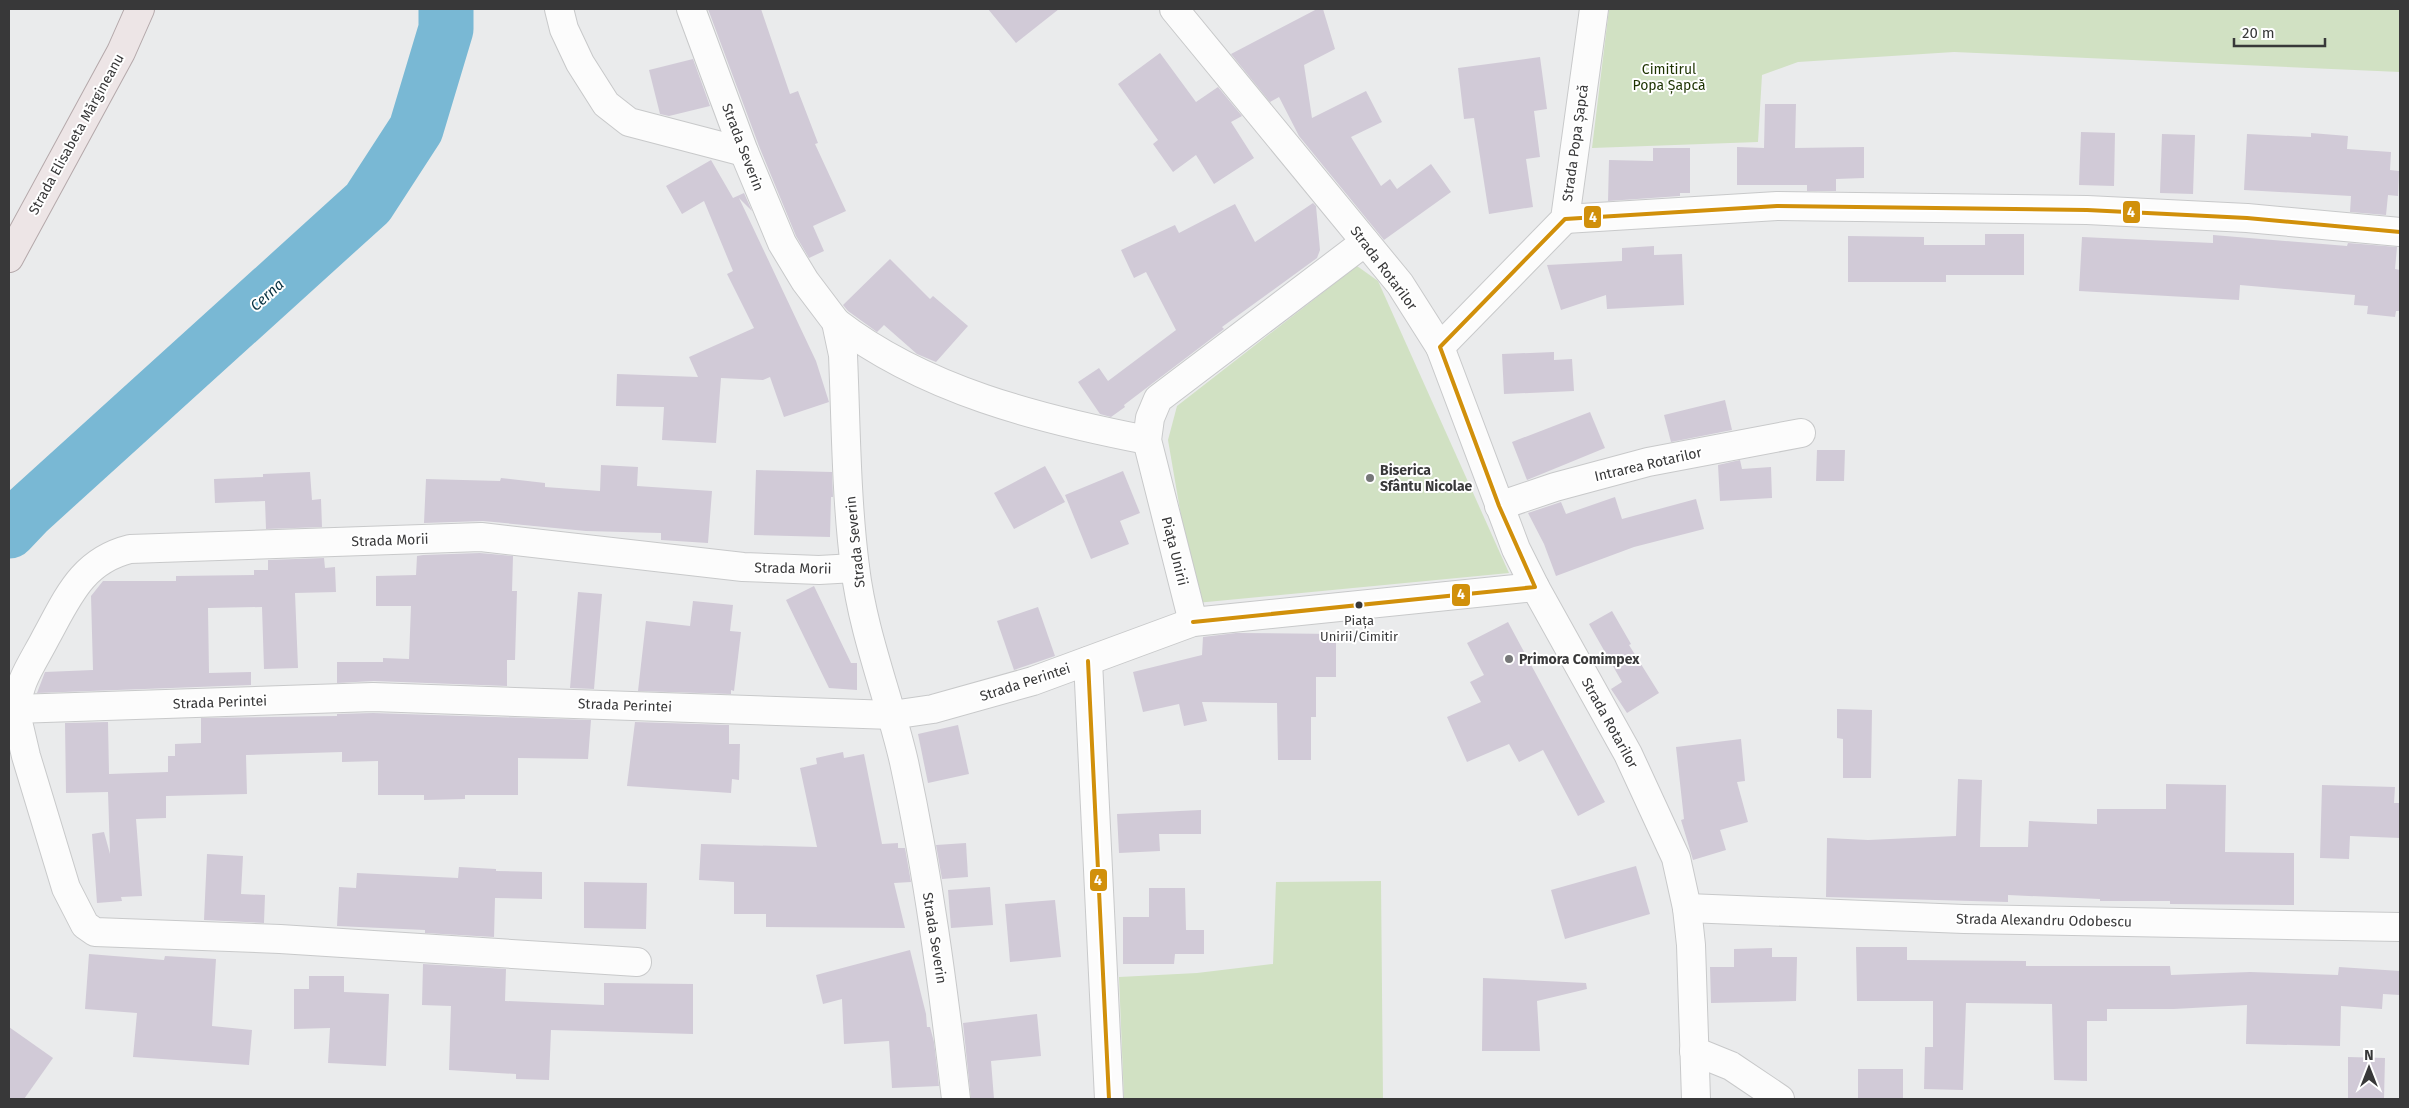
<svg xmlns="http://www.w3.org/2000/svg" width="2409" height="1108" font-family="'Fira Sans',sans-serif">
	<rect width="100%" height="100%" fill="#eaebec"/>
	<g fill="#d1e1c3">
		<polygon points="1609,9 2400,9 2400,72 1954,52 1798,62 1762,75 1758,142 1592,148"/>
		<polygon points="1357,266 1378,281 1509,573 1196,603 1168,440 1177,406"/>
		<polygon points="1381,881 1383,1099 1124,1099 1119,977 1197,973 1273,964 1276,882"/>
	</g>
	<g fill="none" stroke-linecap="round" stroke-linejoin="round">
		<polyline stroke="#79b8d4" stroke-width="55" points="9,531 28,511 368,203 416,129 446,29 446,9"/>
	</g>
	<g fill="#d1cad7">
		<polygon points="708,9 761,9 790,94 798,91 818,143 815,144 846,211 813,226 824,251 809,258 796,236 759,146"/>
		<polygon points="988,9 1059,9 1016,43"/>
		<polygon points="1317,9 1323,9 1335,49 1304,65 1312,118 1366,91 1382,122 1351,137 1381,186 1390,179 1397,189 1431,164 1451,192 1384,240 1299,136 1279,97 1270,102 1231,54"/>
		<polygon points="1160,53 1196,102 1218,87 1242,116 1231,122 1254,158 1214,184 1196,155 1173,172 1153,144 1158,140 1118,84"/>
		<polygon points="1540,57 1547,109 1534,111 1540,157 1526,159 1533,207 1489,214 1474,118 1464,119 1458,68"/>
		<polygon points="693,59 710,106 669,116 660,114 649,70"/>
		<polygon points="1765,104 1796,104 1795,148 1864,147 1864,178 1836,179 1836,191 1807,191 1807,185 1737,185 1737,147 1764,148"/>
		<polygon points="2081,132 2115,133 2114,186 2079,185"/>
		<polygon points="2311,133 2348,136 2347,149 2391,152 2390,170 2399,171 2398,196 2388,195 2386,215 2350,212 2351,196 2244,190 2247,134 2311,137"/>
		<polygon points="2162,134 2195,135 2193,194 2160,193"/>
		<polygon points="1653,148 1690,148 1690,193 1680,193 1680,196 1608,201 1609,160 1653,161"/>
		<polygon points="711,160 733,198 744,193 752,211 739,198 816,361 829,402 784,417 770,377 763,380 721,378 716,443 662,440 664,407 616,406 617,374 698,377 689,357 754,328 727,274 733,271 704,201 682,214 666,186"/>
		<polygon points="1313,203 1316,206 1320,250 1317,258 1222,327 1224,329 1124,405 1125,407 1111,417 1100,414 1078,382 1099,368 1108,381 1176,330 1146,272 1134,278 1121,250 1175,225 1179,233 1235,204 1255,242"/>
		<polygon points="1985,234 2024,234 2024,275 1946,275 1946,282 1848,282 1848,236 1924,237 1924,245 1985,245"/>
		<polygon points="2213,235 2347,246 2348,243 2397,247 2395,269 2400,270 2400,311 2396,311 2395,317 2367,314 2368,306 2354,305 2355,295 2240,285 2239,300 2079,291 2082,237 2213,243"/>
		<polygon points="1654,246 1654,255 1682,254 1684,305 1607,309 1606,295 1561,310 1547,265 1622,261 1622,248"/>
		<polygon points="890,259 930,299 933,296 968,326 936,362 917,354 884,325 877,332 848,311 843,305"/>
		<polygon points="1554,352 1554,360 1572,359 1574,391 1504,394 1502,354"/>
		<polygon points="1725,400 1732,430 1671,442 1664,415"/>
		<polygon points="1590,412 1605,448 1527,480 1512,442"/>
		<polygon points="1817,450 1845,450 1844,481 1816,481"/>
		<polygon points="1740,460 1742,469 1771,467 1772,498 1720,501 1718,465"/>
		<polygon points="601,465 638,467 637,486 712,491 708,543 661,540 661,533 586,531 483,521 424,523 426,479 500,481 501,478 545,483 545,487 600,491"/>
		<polygon points="1045,466 1065,502 1014,529 994,493"/>
		<polygon points="756,470 832,472 833,497 831,497 830,537 754,535"/>
		<polygon points="1123,471 1140,513 1120,521 1129,544 1091,559 1065,495"/>
		<polygon points="310,472 312,500 321,499 322,527 266,529 265,501 215,503 214,479 263,477 263,474"/>
		<polygon points="1615,497 1622,519 1696,499 1704,529 1634,547 1556,576 1544,544 1528,513 1561,502 1566,514"/>
		<polygon points="480,553 513,556 512,591 517,591 515,660 507,660 507,686 374,681 337,683 337,662 383,662 383,658 409,659 411,606 376,606 376,576 416,575 417,556 423,555"/>
		<polygon points="324,558 325,568 335,567 336,592 295,593 298,668 264,669 262,607 208,608 209,673 251,672 251,685 37,693 45,672 93,670 91,596 103,581 176,581 176,576 254,575 254,570 268,570 268,560"/>
		<polygon points="814,586 851,663 857,663 857,690 829,688 786,600"/>
		<polygon points="578,592 602,594 594,689 570,688"/>
		<polygon points="693,601 733,605 730,631 741,632 734,691 731,690 731,694 638,691 646,621 690,626"/>
		<polygon points="1038,607 1055,656 1014,670 997,621"/>
		<polygon points="1612,611 1631,644 1629,645 1659,693 1627,713 1611,689 1622,682 1589,624"/>
		<polygon points="1508,622 1605,802 1578,816 1543,750 1519,762 1509,744 1467,762 1447,717 1481,702 1470,682 1484,675 1467,643"/>
		<polygon points="1236,633 1336,634 1336,677 1316,677 1316,717 1311,717 1311,760 1278,760 1277,703 1202,702 1207,721 1184,726 1179,704 1143,712 1133,672 1202,655 1203,637"/>
		<polygon points="1837,709 1872,710 1871,778 1843,778 1843,739 1837,738"/>
		<polygon points="373,713 591,720 588,759 518,758 518,795 465,795 465,799 424,800 424,795 378,795 378,761 342,762 342,752 246,755 247,794 166,796 166,818 136,819 142,896 121,897 122,901 97,903 92,834 104,832 110,854 108,792 66,793 65,723 108,722 109,774 168,772 168,756 175,756 175,744 201,743 201,718 337,716 337,714"/>
		<polygon points="635,722 729,725 729,744 740,744 739,780 732,779 731,793 627,786"/>
		<polygon points="958,725 969,774 928,783 918,734"/>
		<polygon points="1741,739 1745,781 1737,782 1748,822 1720,830 1726,850 1693,860 1681,820 1684,819 1676,747"/>
		<polygon points="843,752 844,758 864,754 882,844 898,843 898,848 905,848 911,882 894,883 905,928 766,927 766,914 734,914 734,882 699,880 701,844 817,847 800,768 817,764 816,758"/>
		<polygon points="1958,779 1982,780 1980,847 2028,847 2029,821 2097,824 2097,809 2166,809 2166,784 2226,785 2225,852 2294,853 2294,905 2170,904 2170,901 2100,901 2100,899 2008,895 2008,902 1826,897 1827,838 1868,840 1956,836"/>
		<polygon points="2322,785 2395,787 2394,803 2400,803 2400,838 2350,836 2349,859 2320,858"/>
		<polygon points="1201,810 1201,834 1159,834 1160,851 1119,853 1117,814"/>
		<polygon points="966,843 968,877 942,879 936,845"/>
		<polygon points="207,854 243,856 241,894 265,895 264,923 204,920"/>
		<polygon points="1636,866 1650,914 1565,939 1551,890"/>
		<polygon points="459,867 496,869 496,871 542,872 542,899 495,898 494,937 425,933 425,930 337,926 339,887 356,888 357,873 458,878"/>
		<polygon points="584,882 647,883 646,929 584,928"/>
		<polygon points="990,887 993,925 951,928 948,890"/>
		<polygon points="1149,888 1185,888 1186,930 1204,930 1204,954 1175,954 1174,964 1123,964 1123,917 1149,917"/>
		<polygon points="1055,900 1061,957 1010,962 1005,904"/>
		<polygon points="1856,947 1907,947 1907,960 2026,961 2026,966 2170,966 2171,975 2250,972 2338,975 2339,967 2400,971 2400,995 2383,994 2382,1009 2341,1006 2340,1046 2246,1044 2247,1005 2174,1009 2107,1009 2107,1021 2087,1021 2087,1081 2054,1080 2052,1004 1966,1003 1963,1090 1924,1089 1925,1047 1933,1047 1933,1001 1857,1001"/>
		<polygon points="1772,948 1772,957 1797,957 1796,1001 1711,1003 1710,967 1734,967 1734,949"/>
		<polygon points="910,950 926,1014 927,1027 930,1027 934,1042 939,1086 892,1088 889,1041 844,1044 842,999 823,1004 816,975"/>
		<polygon points="89,954 164,960 165,956 216,959 212,1026 252,1030 249,1065 133,1057 137,1013 85,1009"/>
		<polygon points="423,964 506,969 505,1001 604,1005 604,983 693,984 693,1034 551,1030 549,1080 516,1079 516,1074 449,1070 451,1006 422,1005"/>
		<polygon points="309,976 344,976 344,992 389,994 386,1066 328,1063 330,1028 294,1029 294,989 309,989"/>
		<polygon points="1483,978 1586,983 1587,989 1537,1001 1540,1051 1482,1051"/>
		<polygon points="1037,1014 1041,1056 991,1061 994,1099 971,1099 963,1023"/>
		<polygon points="9,1027 53,1058 24,1099 9,1099"/>
		<polygon points="2348,1057 2385,1058 2384,1099 2348,1099"/>
		<rect x="1858" y="1069" width="45" height="30"/>
	</g>
	<g fill="none" stroke-linecap="round" stroke-linejoin="round">
		<g stroke="#c8c9ca" stroke-width="30">
			<g id="minor">
				<polyline points="559,9 564,29 580,63 606,104 629,122 744,152"/>
				<path d="M691,9l53,143 38,91 23,38 31,41 7,33c3,70 3,142 12,212 8,67 34,130 49,195 24,111 39,224 52,337"/>
				<polyline points="1174,9 1400,284 1440,347 1516,549 1535,587 1628,754 1676,858 1687,908 1691,945 1696,1099"/>
				<polyline points="1565,219 1777,206 2087,210 2247,218 2400,232"/>
				<path d="M836,322c88,68 203,97 311,118"/>
				<polyline points="1440,347 1565,219 1594,9"/>
				<polyline points="1499,506 1555,487 1648,462 1801,433"/>
				<polyline points="1193,622 1147,440 1150,418 1158,399 1365,242"/>
				<polyline points="1088,661 1109,1099"/>
				<path d="M9,715c9,-9 9,-22 14,-34 6,-15 16,-30 23,-44 22,-40 36,-76 84,-88l351,-12 262,30 76,3 36,-2"/>
				<polyline points="1687,908 1964,919 2400,927"/>
				<polyline points="637,962 280,939 95,932 85,925 66,888 26,756 15,709 373,697 892,715 933,709 1033,681 1193,622 1535,587"/>
				<polyline points="1694,1051 1731,1066 1780,1099"/>
			</g>
		</g>
		<g stroke="#b4a8aa" stroke-width="30">
			<polyline id="major" points="9,258 121,52 140,9"/>
		</g>
		<use href="#minor" stroke="#fcfcfc" stroke-width="28"/>
		<use href="#major" stroke="#ede5e6" stroke-width="28"/>
		<g stroke="#fff" stroke-width="8">
			<g id="bus-1">
				<polyline points="1193,622 1535,587 1499,506 1440,347 1565,219 1777,206 2087,210 2247,218 2400,232"/>
				<polyline points="1088,661 1109,1099"/>
			</g>
		</g>
		<use href="#bus-1" stroke="#d1900b" stroke-width="4"/>
	</g>
	<g fill="#767778" stroke="#fff" stroke-width="2">
		<circle cx="1370" cy="478" r="5"/>
		<circle cx="1509" cy="659" r="5"/>
	</g>
	<circle fill="#383839" stroke="#fff" stroke-width="2" cx="1359" cy="605" r="4.5"/>
	<g text-anchor="middle" stroke-width="4" stroke-linejoin="round" paint-order="stroke">
		<g font-size="13" fill="#383839" stroke="#fff">
			<text x="1359" y="625">Piața<tspan x="1359" dy="16">Unirii/Cimitir</tspan></text>
		</g>
		<g font-size="14" fill="#1d3300" stroke="#fff">
			<text x="1669" y="74">Cimitirul<tspan x="1669" dy="16">Popa Șapcă</tspan></text>
		</g>
		<g font-size="14" fill="#383839" stroke="#fff">
			<text transform="translate(76 134) rotate(-61)" y="5">Strada Elisabeta Mărgineanu</text>
			<text transform="translate(1575 143) rotate(-82)" y="5">Strada Popa Șapcă</text>
			<text transform="translate(743 147) rotate(69)" y="5">Strada Severin</text>
			<text transform="translate(1384 268) rotate(53)" y="5">Strada Rotarilor</text>
			<text transform="translate(1648 464) rotate(-13)" y="5">Intrarea Rotarilor</text>
			<text transform="translate(390 540) rotate(-2)" y="5">Strada Morii</text>
			<text transform="translate(855 542) rotate(-96)" y="5">Strada Severin</text>
			<text transform="translate(1175 551) rotate(76)" y="5">Piața Unirii</text>
			<text transform="translate(793 568) rotate(1)" y="5">Strada Morii</text>
			<text transform="translate(1025 682) rotate(-18)" y="5">Strada Perintei</text>
			<text transform="translate(220 702) rotate(-2)" y="5">Strada Perintei</text>
			<text transform="translate(625 705) rotate(2)" y="5">Strada Perintei</text>
			<text transform="translate(1610 723) rotate(61)" y="5">Strada Rotarilor</text>
			<text transform="translate(2044 920) rotate(1)" y="5">Strada Alexandru Odobescu</text>
			<text transform="translate(935 938) rotate(81)" y="5">Strada Severin</text>
		</g>
		<g font-size="14" font-weight="bold" fill="#383839" stroke="#fff" text-anchor="start">
			<text x="1380" y="475">Biserica<tspan x="1380" dy="16">Sfântu Nicolae</tspan></text>
			<text x="1519" y="664">Primora Comimpex</text>
		</g>
		<g font-size="15" font-style="italic" fill="#083242" stroke="#fff">
			<text transform="translate(267 295) rotate(-42)" y="5">Cerna</text>
		</g>
	</g>
	<g stroke="#fff" stroke-width="2">
		<rect x="2122" y="200" width="19" height="24" rx="5" fill="#d1900b"/>
		<rect x="1583" y="205" width="19" height="24" rx="5" fill="#d1900b"/>
		<rect x="1451" y="583" width="20" height="24" rx="5" fill="#d1900b"/>
		<rect x="1089" y="868" width="19" height="24" rx="5" fill="#d1900b"/>
	</g>
	<g font-size="14" text-anchor="middle" font-weight="bold" fill="#fff">
		<text x="2131" y="217">4</text>
		<text x="1593" y="222">4</text>
		<text x="1461" y="599">4</text>
		<text x="1098" y="885">4</text>
	</g>
	<rect width="2409" height="1108" fill="none" stroke="#383839" stroke-width="20"/>
	<g transform="translate(2369 1068)" stroke="#ffffff" stroke-width="4" paint-order="stroke">
	<path d="M0-4L9 19L0 12L-9 19Z" fill="#383839"/>
	<text y="-8" font-size="14" font-weight="bold" text-anchor="middle" fill="#383839">N</text>
	</g>
	<path d="M2234 38v8h91v-8" fill="none" stroke="#383839" stroke-width="2.5"/>
	<text x="2242" y="38" font-size="15" fill="#383839" stroke="#ffffff" stroke-width="4" paint-order="stroke">20 m</text>
</svg>
